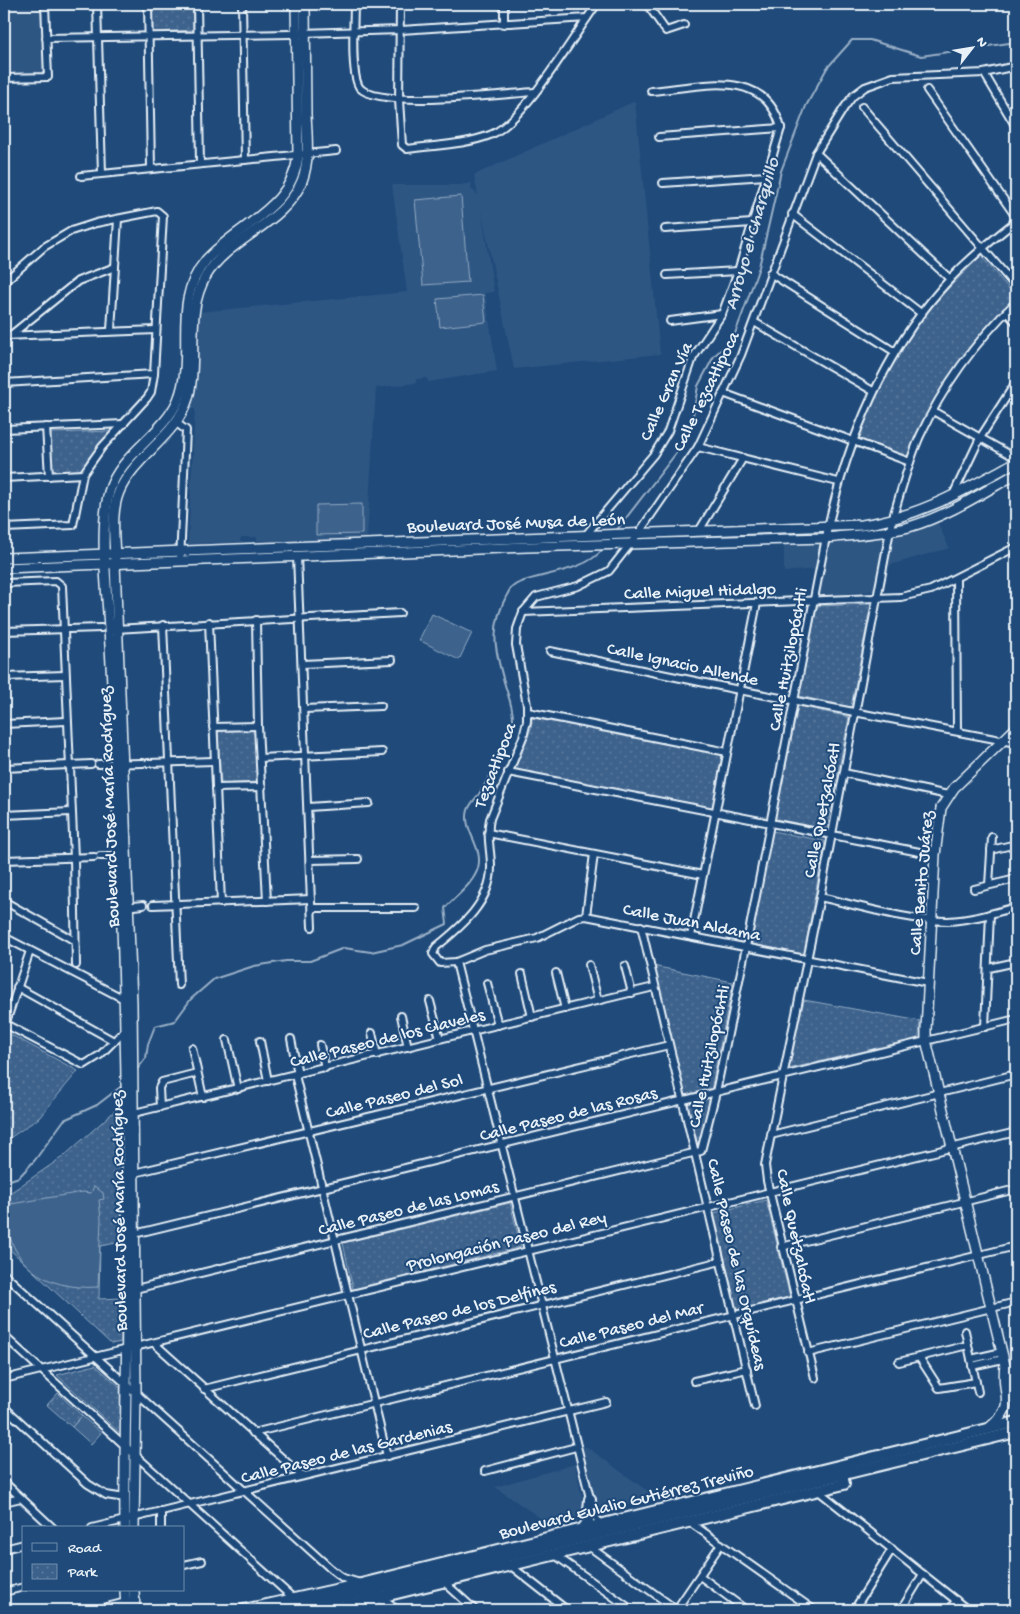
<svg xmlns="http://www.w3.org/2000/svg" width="1020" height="1614" font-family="'Gochi Hand',sans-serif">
	<defs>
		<pattern id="park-dots" width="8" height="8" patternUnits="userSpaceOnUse" patternTransform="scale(1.25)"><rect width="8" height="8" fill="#3c628c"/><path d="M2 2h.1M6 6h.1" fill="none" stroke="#58799d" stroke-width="1.8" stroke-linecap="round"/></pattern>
	</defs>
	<rect width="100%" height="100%" fill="#1f4a7a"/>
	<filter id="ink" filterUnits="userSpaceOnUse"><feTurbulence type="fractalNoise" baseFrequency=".02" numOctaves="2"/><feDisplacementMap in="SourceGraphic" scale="10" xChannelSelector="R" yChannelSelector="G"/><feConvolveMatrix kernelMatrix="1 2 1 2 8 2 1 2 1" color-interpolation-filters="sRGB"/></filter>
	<g filter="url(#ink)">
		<g fill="#2e5683">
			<polygon points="4,4 43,4 46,80 4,80"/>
			<polygon points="635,101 660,354 514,369 481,209 494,292 485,293 497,371 428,382 427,378 416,379 416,383 376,388 367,539 257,542 257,537 241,537 240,542 188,544 195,409 188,408 199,312 407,292 392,185 460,185 472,183 471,189 478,195 474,175"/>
			<polygon points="938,523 949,548 890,565 884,590 810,597 816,569 784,572 784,544 884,538"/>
			<polygon points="583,1446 587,1447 657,1498 598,1513"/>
			<polygon points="575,1464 586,1518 553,1527 495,1487"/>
		</g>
		<g fill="url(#park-dots)" stroke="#92aac2">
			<polygon points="152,4 193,4 193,30 153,32"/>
			<path d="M981,256l35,41c-50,44 -82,100 -109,160l-50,-19c19,-45 40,-87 71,-126 16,-21 35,-38 53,-56z"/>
			<polygon points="113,431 88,458 82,472 51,474 50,433"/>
			<polygon points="871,604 851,707 799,696 817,606"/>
			<polygon points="798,706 849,717 827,829 775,819"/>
			<polygon points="532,718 722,753 713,808 514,771 531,729"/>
			<polygon points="255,730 257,782 221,784 218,731"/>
			<polygon points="772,831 825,841 804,954 751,944"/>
			<polygon points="653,966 733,982 711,1090 685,1096"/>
			<polygon points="804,1000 920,1021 919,1038 788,1069"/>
			<polygon points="6,1032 78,1071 39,1118 4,1142 4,1040"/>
			<polygon points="710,1097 699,1150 688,1103"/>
			<polygon points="119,1107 122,1242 100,1246 99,1299 121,1298 121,1342 111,1344 4,1244 4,1197 64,1156"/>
			<polygon points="766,1200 790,1297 737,1310 714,1213"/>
			<polygon points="510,1203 521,1247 353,1289 343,1243"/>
			<polygon points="95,1365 120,1387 121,1434 57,1375"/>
			<polygon points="58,1393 82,1416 72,1427 47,1405"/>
		</g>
		<g fill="#3c628c" stroke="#92aac2">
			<polygon points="461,196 468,282 423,285 415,200"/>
			<polygon points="483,295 486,322 440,327 437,299"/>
			<polygon points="362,504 362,534 316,535 316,505"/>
			<polygon points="432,614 472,633 459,660 419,640"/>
			<path d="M94,1186l9,7 1,6 -5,1 2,19 -3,68c-55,4 -93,-25 -93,-82l78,-13 8,1z"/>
			<polygon points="82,1416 101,1433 91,1444 72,1427"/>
		</g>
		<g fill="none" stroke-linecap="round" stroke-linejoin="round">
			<g stroke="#9ab0c7" stroke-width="2">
				<polyline points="616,531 684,443 691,427 698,386 714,356 733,339 745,307 759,267 781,171 806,106 827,68 852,40 870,40 921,56 1016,42"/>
				<path d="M136,1071l10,-13 2,-14 7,-18 20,-5 16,-22 23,-20 40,-13 32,-5h24l34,-13 27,4 32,-7 44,-21 -2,-16c10,-11 29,-25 33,-40 6,-21 -16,-38 -10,-58 2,-6 7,-11 11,-16 9,-14 34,-60 34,-76 0,-10 -5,-23 -8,-33 -11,-37 -16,-58 4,-94 10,-18 72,-14 94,-42"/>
				<polyline points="4,1182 19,1177 35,1160 64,1120 97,1105 123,1085"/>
			</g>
			<g stroke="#e8f1f8" stroke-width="10">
				<g id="street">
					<polyline points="97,4 102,173"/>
					<polyline points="148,4 151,168"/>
					<polyline points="197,4 200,163"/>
					<polyline points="242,4 245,160"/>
					<path d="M354,4c0,17 -4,72 6,84 19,21 142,6 175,4"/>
					<path d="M400,4l-1,96 3,45 5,4c27,-4 58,-4 83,-14 33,-12 84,-100 107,-131"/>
					<polyline points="647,4 666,31 684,25"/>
					<polyline points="504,24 504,4"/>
					<polyline points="301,33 401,30 587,18"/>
					<polyline points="46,38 291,34"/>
					<polyline points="984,73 1016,127"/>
					<polyline points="4,78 48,77 45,4"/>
					<polyline points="927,90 1016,217"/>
					<path d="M651,91c48,-4 114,-25 130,37"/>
					<polyline points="862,107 1016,287"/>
					<polyline points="659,137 781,128"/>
					<polyline points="816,153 950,279"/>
					<polyline points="81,176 336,151"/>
					<polyline points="663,183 766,176"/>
					<polyline points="792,214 922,314"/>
					<polyline points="665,229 752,223"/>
					<polyline points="770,273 895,352"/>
					<polyline points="667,275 738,271"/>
					<polyline points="4,282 44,247 71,231 96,223 157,211 163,216 154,374 151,392 147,398 102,447 83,474 73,525 4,528"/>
					<polyline points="1006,312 1016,322"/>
					<polyline points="670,321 722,314"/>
					<polyline points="754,322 873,391"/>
					<polyline points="111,330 118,219"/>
					<polyline points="11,335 78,281 115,267"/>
					<polyline points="4,336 156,330"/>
					<polyline points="4,383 154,374"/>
					<polyline points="723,393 910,462"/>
					<polyline points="933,411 1016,458"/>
					<polyline points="175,422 186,430 180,561"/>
					<polyline points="46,427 49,476"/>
					<polyline points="4,429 124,424"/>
					<polyline points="698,447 838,482"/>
					<polyline points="4,478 83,474"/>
					<polyline points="953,495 980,438 1016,382"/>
					<polyline points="699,531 743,458"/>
					<polyline points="585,536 654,454 668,431 693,358 722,314 738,271 781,128"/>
					<polyline points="297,556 312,927"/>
					<polyline points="956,579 957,730"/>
					<polyline points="4,583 56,581 62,586 74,858 76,965"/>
					<polyline points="523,612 901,597 931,590 1016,547"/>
					<polyline points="256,620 258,726 267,901"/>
					<polyline points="209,622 221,903"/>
					<polyline points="163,625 179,985"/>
					<polyline points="115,629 400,613"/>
					<polyline points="4,631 101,628"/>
					<polyline points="550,651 739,690 1016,743"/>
					<polyline points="302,664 392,660"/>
					<polyline points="4,677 65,675"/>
					<polyline points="304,709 381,706"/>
					<polyline points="528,712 727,752"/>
					<polyline points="4,724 66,721"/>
					<polyline points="213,727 258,726"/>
					<polyline points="260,758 382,752"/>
					<polyline points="148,763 214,761"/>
					<polyline points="98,764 143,763"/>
					<polyline points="4,768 91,764"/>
					<polyline points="508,772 935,855"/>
					<polyline points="844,773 948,795"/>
					<polyline points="216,788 262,787"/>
					<polyline points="308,807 369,803"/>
					<polyline points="4,815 71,812"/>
					<polyline points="488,833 703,875"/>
					<polyline points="991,850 1016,844"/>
					<polyline points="100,856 119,856"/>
					<polyline points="4,860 94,857"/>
					<polyline points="310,860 358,859"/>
					<polyline points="989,885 992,837"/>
					<polyline points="974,889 1016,879"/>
					<path d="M820,897c40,9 88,24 128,24 24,-1 46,-8 68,-14"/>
					<polyline points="4,901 75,941"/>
					<polyline points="153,905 311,899"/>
					<polyline points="124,907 143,905"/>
					<polyline points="312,908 416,908"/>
					<polyline points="586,916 594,854"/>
					<polyline points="641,926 755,1406"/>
					<polyline points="691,936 757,603"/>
					<polyline points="4,937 126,1000"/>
					<polyline points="456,962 594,1514 600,1524"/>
					<polyline points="589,965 598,1001"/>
					<polyline points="625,966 632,993"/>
					<polyline points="989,968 1016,962"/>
					<polyline points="556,973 565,1009"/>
					<polyline points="522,974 532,1017"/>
					<polyline points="487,983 498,1025"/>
					<path d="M928,983l-342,-67 -7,1 -42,21 -52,12 -29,12 -16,1 -7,-9 3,-7c25,-20 56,-46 55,-81 0,-16 -5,-31 -1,-47l33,-82 4,-16v-16l-11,-60 1,-16 6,-17 13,-15 42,-11 31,-15 29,-37 60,-87 43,-92 75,-202 28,-45 9,-12 12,-9 28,-10 91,-4 32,-7"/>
					<polyline points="17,987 114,1041"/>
					<polyline points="430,1001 440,1039"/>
					<polyline points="401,1016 408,1047"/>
					<polyline points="5,1024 84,1065 100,1055 124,1031"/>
					<polyline points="985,1027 990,914"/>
					<polyline points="4,1028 30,951"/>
					<polyline points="372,1033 377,1055"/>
					<polyline points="291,1039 298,1074"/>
					<polyline points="227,1040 238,1089"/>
					<polyline points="260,1041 268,1081"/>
					<polyline points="320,1045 325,1068"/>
					<polyline points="192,1048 203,1097"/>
					<polyline points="295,1075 387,1456"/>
					<polyline points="160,1107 159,1088 162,1082 197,1073"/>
					<polyline points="130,1114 654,987"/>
					<polyline points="771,1135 1016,1074"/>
					<polyline points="130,1174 669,1045"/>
					<polyline points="130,1235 1016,1019"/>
					<polyline points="781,1247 1016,1189"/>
					<polyline points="4,1274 331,1569 343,1578 360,1583"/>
					<path d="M131,1290l570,-139 15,-59 30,-145 82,-420c21,-91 57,-179 123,-249 20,-21 42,-39 65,-57"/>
					<polyline points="965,1331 978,1392"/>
					<polyline points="4,1336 294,1599"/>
					<polyline points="154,1343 302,1476"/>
					<polyline points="808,1353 1016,1302"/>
					<polyline points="919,1357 939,1388 976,1382"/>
					<polyline points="971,1359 1002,1352"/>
					<polyline points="899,1362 968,1345"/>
					<polyline points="972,1366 1003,1359"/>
					<path d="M815,1378l-48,-197 -2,-16 6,-30 49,-238 72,-377c9,-28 16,-57 28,-84 23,-50 57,-96 96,-134"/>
					<polyline points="4,1379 1016,1132"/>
					<polyline points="694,1381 747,1369"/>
					<polyline points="204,1389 721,1261"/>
					<polyline points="4,1407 88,1484 106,1495 125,1498"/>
					<polyline points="253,1433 1016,1246"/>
					<polyline points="485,1471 576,1447"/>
					<polyline points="4,1482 53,1528"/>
					<polyline points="816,1489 968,1610"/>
					<polyline points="4,1502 21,1498"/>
					<polyline points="161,1511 161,1528"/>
					<polyline points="688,1521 814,1610"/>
					<polyline points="92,1528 606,1402"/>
					<polyline points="587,1545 677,1610"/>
					<polyline points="4,1549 24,1544"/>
					<polyline points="555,1555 632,1610"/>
					<polyline points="184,1565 202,1561"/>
					<polyline points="511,1566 567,1610"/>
					<polyline points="700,1576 746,1610"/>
					<polyline points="443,1581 475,1610"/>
					<polyline points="4,1592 24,1587"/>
					<polyline points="95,1610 130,1601"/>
					<polyline points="676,1610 721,1544"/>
					<polyline points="854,1610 892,1549"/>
					<polyline points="901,1610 923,1574"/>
					<polyline points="950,1610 956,1600"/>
				</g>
			</g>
			<g stroke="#e8f1f8" stroke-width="12">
				<g id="secondary">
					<path d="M4,558l858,-33c58,-8 104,-36 154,-63"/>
					<path d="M4,568l523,-21 298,-9c28,-3 57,-4 84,-11 38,-11 73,-34 107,-53"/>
					<polyline points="1016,728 954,788 941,808 935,855 926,1030 926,1040 1005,1365 1010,1375 1016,1398"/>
					<path d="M988,1429c32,-27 12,-31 17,-64"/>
					<path d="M125,1528c-1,-78 2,-155 2,-232 1,-140 -1,-281 -7,-420 -3,-83 -6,-165 -11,-247 -2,-40 -10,-99 0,-137 11,-38 54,-57 69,-92 19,-46 -8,-97 28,-140 32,-36 87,-51 92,-105l-2,-151"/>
					<path d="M134,1528l2,-136 -4,-389 -17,-440c0,-23 -5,-49 4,-71 15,-36 58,-56 69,-94 11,-40 -4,-85 18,-122 23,-39 78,-51 96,-95 8,-21 5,-46 4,-67 0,-37 -1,-74 -1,-110"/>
					<polyline points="125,1590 126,1610"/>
					<polyline points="134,1590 135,1610"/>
					<polyline points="376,1594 395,1610"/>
					<polyline points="364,1596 380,1610"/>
				</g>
			</g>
			<g stroke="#e8f1f8" stroke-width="14">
				<g id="primary">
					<polyline points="583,1529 588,1522 590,1499"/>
					<polyline points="244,1610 353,1586 1016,1422"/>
					<polyline points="288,1610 1016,1432"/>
					<polyline points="327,1610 844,1484 842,1476"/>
				</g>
			</g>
			<use href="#street" stroke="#1f4a7a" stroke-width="6"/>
			<use href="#secondary" stroke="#1f4a7a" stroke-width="9"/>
			<use href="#primary" stroke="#1f4a7a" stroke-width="10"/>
		</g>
	</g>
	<g text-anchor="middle" stroke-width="4" stroke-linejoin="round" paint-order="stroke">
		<g font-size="18" fill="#e8f1f8" stroke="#1f4a7a">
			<text transform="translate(665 391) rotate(-66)" y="6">Calle Gran Vía</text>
			<text transform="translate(705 391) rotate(-64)" y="6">Calle Tezcatlipoca</text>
			<text transform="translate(516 522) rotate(-2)" y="6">Boulevard José Musa de León</text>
			<text transform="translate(700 590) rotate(-2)" y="6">Calle Miguel Hidalgo</text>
			<text transform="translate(787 659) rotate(-79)" y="6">Calle Huitzilopóchtli</text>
			<text transform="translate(683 663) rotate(12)" y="6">Calle Ignacio Allende</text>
			<text transform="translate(494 765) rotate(-69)" y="6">Tezcatlipoca</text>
			<text transform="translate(108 807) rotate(-92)" y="6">Boulevard José María Rodríguez</text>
			<text transform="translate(821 810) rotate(-79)" y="6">Calle Quetzalcóatl</text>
			<text transform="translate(920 883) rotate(-85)" y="6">Calle Benito Juárez</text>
			<text transform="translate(692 921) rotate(11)" y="6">Calle Juan Aldama</text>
			<text transform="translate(387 1037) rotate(-14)" y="6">Calle Paseo de los Claveles</text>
			<text transform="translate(708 1056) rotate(-78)" y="6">Calle Huitzilopóchtli</text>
			<text transform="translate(394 1095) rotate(-14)" y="6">Calle Paseo del Sol</text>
			<text transform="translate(568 1113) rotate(-14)" y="6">Calle Paseo de las Rosas</text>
			<text transform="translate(408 1207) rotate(-14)" y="6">Calle Paseo de las Lomas</text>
			<text transform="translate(118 1211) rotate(-91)" y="6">Boulevard José María Rodríguez</text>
			<text transform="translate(797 1236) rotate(78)" y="6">Calle Quetzalcóatl</text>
			<text transform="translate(506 1240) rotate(-14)" y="6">Prolongación Paseo del Rey</text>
			<text transform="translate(738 1264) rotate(77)" y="6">Calle Paseo de las Orquídeas</text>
			<text transform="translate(459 1309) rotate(-14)" y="6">Calle Paseo de los Delfines</text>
			<text transform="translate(631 1324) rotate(-14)" y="6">Calle Paseo del Mar</text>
			<text transform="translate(346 1451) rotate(-14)" y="6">Calle Paseo de las Gardenias</text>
			<text transform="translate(626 1501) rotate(-14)" y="6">Boulevard Eulalio Gutiérrez Treviño</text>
		</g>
		<g font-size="19" font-style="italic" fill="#d4e1ec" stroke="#1f4a7a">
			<text transform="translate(750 233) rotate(-74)" y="7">Arroyo el Charquillo</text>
		</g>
	</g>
	<rect width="1020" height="1614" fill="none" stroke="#1f4a7a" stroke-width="20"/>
	<rect x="10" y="10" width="1000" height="1594" fill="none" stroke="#e8f1f8" stroke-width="2" filter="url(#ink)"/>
	<rect x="22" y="1526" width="162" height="65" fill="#1f4a7a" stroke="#6f8dac"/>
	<rect x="32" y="1543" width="25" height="8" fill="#1f4a7a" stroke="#6f8dac"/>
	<text x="68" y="1552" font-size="15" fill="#e8f1f8">Road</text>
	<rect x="32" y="1564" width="25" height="15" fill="url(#park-dots)" stroke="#6f8dac"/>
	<text x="68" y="1576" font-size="15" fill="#e8f1f8">Park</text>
	<g transform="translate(972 48) rotate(59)" stroke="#1f4a7a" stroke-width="4" paint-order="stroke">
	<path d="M0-4L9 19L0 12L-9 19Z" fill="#e8f1f8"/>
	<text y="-8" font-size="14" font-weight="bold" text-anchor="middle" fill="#e8f1f8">N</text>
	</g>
</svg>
